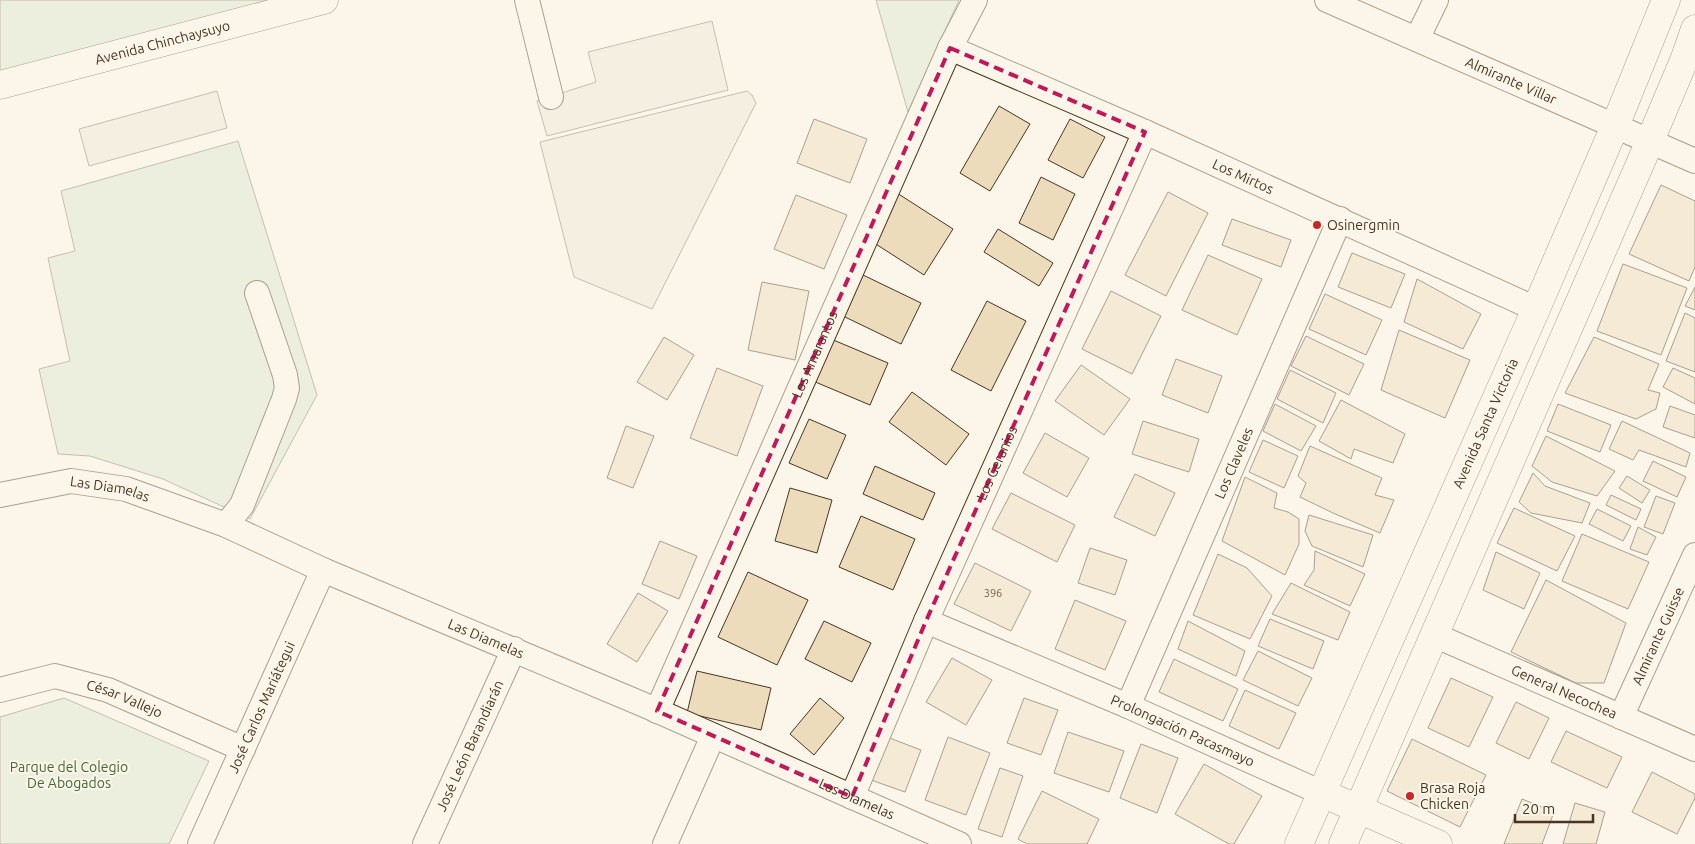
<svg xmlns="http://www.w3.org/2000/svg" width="1695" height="844" font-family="Ubuntu,sans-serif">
	<rect width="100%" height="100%" fill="#fbf6e9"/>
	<g fill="#dce7d0" stroke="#887966">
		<polygon points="0,0 270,0 0,72"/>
		<polygon points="876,0 959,0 908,112"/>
		<polygon points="238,141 317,395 250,519 163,479 90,456 58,454 39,369 70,361 48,258 75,251 61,191"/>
		<polygon points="64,698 209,761 169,844 0,844 0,717"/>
	</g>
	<g fill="#ede7d9" stroke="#887966">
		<polygon points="712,21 728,90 547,136 537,101 596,82 588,52"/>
		<polygon points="217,91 227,128 89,166 79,129"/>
		<polygon points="747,91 752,95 756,103 652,309 574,277 540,142"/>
	</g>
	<g fill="#ecdcbc" stroke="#4a3520">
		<polygon points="999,106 1030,124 990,191 960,173"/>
		<polygon points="814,119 867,139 850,183 797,163"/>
		<polygon points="1070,119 1105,137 1083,178 1048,160"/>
		<polygon points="1041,177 1075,194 1053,240 1019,223"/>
		<polygon points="1661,185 1695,201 1695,267 1689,281 1629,254"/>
		<polygon points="1168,192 1208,213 1166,296 1125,275"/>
		<polygon points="897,193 953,229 924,275 868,239"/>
		<polygon points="796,195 847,215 824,269 774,249"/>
		<polygon points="1232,219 1291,240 1281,267 1222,245"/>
		<polygon points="998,229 1053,263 1039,286 984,252"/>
		<polygon points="1352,253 1405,274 1391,308 1338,287"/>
		<polygon points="1208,255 1262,279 1237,335 1182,310"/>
		<polygon points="1623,264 1687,288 1661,355 1597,331"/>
		<polygon points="863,275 921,303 901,344 843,316"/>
		<polygon points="1417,279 1481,314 1463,349 1404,322"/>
		<polygon points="762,282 809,291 795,360 748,350"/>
		<polygon points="1695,287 1695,310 1685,306"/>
		<polygon points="1111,291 1161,316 1132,374 1082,349"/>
		<polygon points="1325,294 1382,320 1366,355 1309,329"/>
		<polygon points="987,301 1026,321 991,391 951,370"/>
		<polygon points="1685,313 1695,318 1695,372 1666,361"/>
		<polygon points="1399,330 1470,360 1445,418 1381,390"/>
		<polygon points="1306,336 1364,364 1349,395 1291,366"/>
		<polygon points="664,337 694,355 667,400 637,382"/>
		<polygon points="1594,337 1659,364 1648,390 1660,393 1656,409 1636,419 1565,393"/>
		<polygon points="831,339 888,363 870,405 813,381"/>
		<polygon points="1176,359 1222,376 1208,413 1162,395"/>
		<polygon points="1081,365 1130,399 1104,435 1055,401"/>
		<polygon points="717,368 763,386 737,456 690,438"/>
		<polygon points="1673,368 1695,378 1695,404 1663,387"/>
		<polygon points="1290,370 1336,393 1323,423 1277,399"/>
		<polygon points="912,392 969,434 946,465 889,422"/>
		<polygon points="1341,400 1405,434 1393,463 1354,449 1351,459 1319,441"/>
		<polygon points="1275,404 1316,426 1301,451 1263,431"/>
		<polygon points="1558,404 1611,425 1600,452 1547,431"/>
		<polygon points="1670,406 1695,415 1695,438 1663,427"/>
		<polygon points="809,419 846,435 827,479 789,463"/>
		<polygon points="1143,421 1199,439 1189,472 1132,454"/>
		<polygon points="1622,421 1690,453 1686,467 1639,450 1633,460 1609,449"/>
		<polygon points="626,426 654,436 633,488 607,478"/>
		<polygon points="1045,433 1089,458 1067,497 1023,473"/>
		<polygon points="1546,436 1615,471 1597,496 1552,482 1532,466"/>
		<polygon points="1263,440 1298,456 1284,488 1249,472"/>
		<polygon points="1310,446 1382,478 1375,495 1394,500 1380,533 1333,513 1300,497 1306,483 1298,476"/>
		<polygon points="1653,461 1686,477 1677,497 1643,481"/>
		<polygon points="875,466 935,493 923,520 863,494"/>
		<polygon points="1533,473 1545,486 1590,503 1582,523 1531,513 1519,502"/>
		<polygon points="1135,474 1175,493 1155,536 1114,517"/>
		<polygon points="1627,476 1650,490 1642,503 1619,488"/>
		<polygon points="1245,477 1277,493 1274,508 1288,512 1299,519 1299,544 1285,575 1222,541"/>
		<polygon points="790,488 832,500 817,553 775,541"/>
		<polygon points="1011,493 1075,525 1057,562 992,529"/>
		<polygon points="1611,495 1641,509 1636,520 1606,505"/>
		<polygon points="1656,496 1675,503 1663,534 1644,527"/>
		<polygon points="1514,508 1575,536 1557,571 1497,543"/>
		<polygon points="1597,509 1631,526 1623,541 1589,524"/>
		<polygon points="1309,515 1373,535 1363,567 1312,546 1305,531"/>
		<polygon points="861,516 915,539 893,590 839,567"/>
		<polygon points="1638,527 1656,537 1647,555 1630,549"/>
		<polygon points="1582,534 1649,562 1628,609 1562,581"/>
		<polygon points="660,541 697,556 679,599 642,584"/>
		<polygon points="1090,548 1127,560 1115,595 1078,583"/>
		<polygon points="1315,551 1365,574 1350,606 1304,585 1314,570"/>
		<polygon points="1496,552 1540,573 1524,609 1483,590"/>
		<polygon points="1218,554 1247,568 1272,596 1250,639 1193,615"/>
		<polygon points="975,563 1031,591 1011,631 954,604"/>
		<polygon points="748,572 808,600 777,665 718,637"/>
		<polygon points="1546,580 1626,623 1604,683 1576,683 1511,652"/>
		<polygon points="1291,583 1350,612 1338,640 1272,614"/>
		<polygon points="638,593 668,611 637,662 607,644"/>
		<polygon points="1075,600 1126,621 1105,670 1055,649"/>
		<polygon points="1270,619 1324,641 1313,669 1258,646"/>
		<polygon points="824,621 871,643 852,682 805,659"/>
		<polygon points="1188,621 1245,651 1236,676 1178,649"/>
		<polygon points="1258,651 1312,678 1298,706 1243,680"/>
		<polygon points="952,658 992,680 966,725 926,702"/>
		<polygon points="1174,659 1238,689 1223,721 1159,692"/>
		<polygon points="697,671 771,688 761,730 687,713"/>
		<polygon points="1451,678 1493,697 1469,747 1428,728"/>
		<polygon points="1245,690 1296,713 1279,749 1229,726"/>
		<polygon points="820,698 844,718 814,755 790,734"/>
		<polygon points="1024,698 1058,710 1041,755 1007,743"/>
		<polygon points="1516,702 1549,718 1529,759 1496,743"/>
		<polygon points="1566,731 1622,757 1607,788 1551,762"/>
		<polygon points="1068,732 1124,751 1109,792 1054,773"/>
		<polygon points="887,737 921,750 905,792 871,780"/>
		<polygon points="948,737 990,753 966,815 925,800"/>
		<polygon points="1412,739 1486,775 1460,827 1387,791"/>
		<polygon points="1141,744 1178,758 1157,813 1120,798"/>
		<polygon points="1204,764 1262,796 1234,844 1229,844 1175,814"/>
		<polygon points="1000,768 1023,776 1002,837 978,829"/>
		<polygon points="1652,772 1695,794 1695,798 1677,834 1632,812"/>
		<polygon points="1042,791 1099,819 1087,844 1027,844 1018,839"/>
		<polygon points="1522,799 1554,812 1542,844 1504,844"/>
		<polygon points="1575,803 1605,812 1596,844 1563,844"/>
	</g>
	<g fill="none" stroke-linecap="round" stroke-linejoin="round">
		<g stroke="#4a3520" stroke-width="26">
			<g id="minor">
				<polyline points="527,0 551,97"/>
				<path id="s1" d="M1327,0l368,161"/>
				<polyline points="1417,39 1436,0"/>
				<path id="s2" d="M950,48l195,84 391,177"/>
				<path id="s3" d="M0,495l71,-14 55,8 100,36 97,45 319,134 317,140"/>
				<polyline points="226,525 242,505 284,399 287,388 285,375 257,293"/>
				<path id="s4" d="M926,621l202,85 194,87"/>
				<path id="s5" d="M1434,635l261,114"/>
				<path id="s6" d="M0,690l55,-14 53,14 135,59"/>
				<path id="s7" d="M1128,706l212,-487"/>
				<path id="s8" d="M657,711l293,-663 25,-48"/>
				<path id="s9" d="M1621,717l74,-162"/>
				<path id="s10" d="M852,797l74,-176 219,-489"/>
				<path id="s11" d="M200,844l123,-274"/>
				<path id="s12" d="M425,844l89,-195"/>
				<polyline points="665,844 713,736"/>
			</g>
		</g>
		<g stroke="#4a3520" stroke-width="29">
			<g id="tertiary">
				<path id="s13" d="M0,85l324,-85"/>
				<polyline points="1322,793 1438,844"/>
			</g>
		</g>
		<g stroke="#4a3520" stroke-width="29">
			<g id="secondary">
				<path id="s14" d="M1299,844l237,-535 79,-183 51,-126"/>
				<polyline points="1343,844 1650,141 1685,58 1695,29"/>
			</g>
		</g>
		<use href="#minor" stroke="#fbf6e9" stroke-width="24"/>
		<use href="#tertiary" stroke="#fbf6e9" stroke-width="28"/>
		<use href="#secondary" stroke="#fbf6e9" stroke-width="28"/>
	</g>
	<path d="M0 0H1695V844H0ZM950,48l195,84 -219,489 -74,176 -195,-86z" fill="#fbf6e9" fill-opacity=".55" fill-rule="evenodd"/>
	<path fill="none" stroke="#c2185b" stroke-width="4" stroke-dasharray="10 6" stroke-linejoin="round" d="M950,48l195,84 -219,489 -74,176 -195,-86z"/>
	<g fill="#c62828" stroke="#fbf6e9" stroke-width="2">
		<circle cx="1317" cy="225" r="5"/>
		<circle cx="1410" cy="796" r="5"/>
	</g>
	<g text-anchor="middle" stroke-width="4" stroke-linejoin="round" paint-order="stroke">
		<g font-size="11" fill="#725f47">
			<text x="993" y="597">396</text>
		</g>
		<g font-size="14" fill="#4a3520" stroke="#fbf6e9">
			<text dy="5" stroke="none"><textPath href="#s13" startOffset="168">Avenida Chinchaysuyo</textPath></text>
			<text dy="5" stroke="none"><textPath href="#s1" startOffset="201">Almirante Villar</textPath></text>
			<text dy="5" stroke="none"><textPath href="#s2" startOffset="320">Los Mirtos</textPath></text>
			<text dy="5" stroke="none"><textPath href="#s8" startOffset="390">Los Amarantos</textPath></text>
			<text dy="5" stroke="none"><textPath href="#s14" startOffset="460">Avenida Santa Victoria</textPath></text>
			<text dy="5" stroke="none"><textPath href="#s10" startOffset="364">Los Geranios</textPath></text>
			<text dy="5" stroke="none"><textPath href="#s7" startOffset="265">Los Claveles</textPath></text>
			<text dy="5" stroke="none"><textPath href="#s3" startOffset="112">Las Diamelas</textPath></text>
			<text dy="5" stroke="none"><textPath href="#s9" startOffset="89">Almirante Guisse</textPath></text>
			<text dy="5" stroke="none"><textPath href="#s3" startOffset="518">Las Diamelas</textPath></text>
			<text dy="5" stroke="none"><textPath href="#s5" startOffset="142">General Necochea</textPath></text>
			<text dy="5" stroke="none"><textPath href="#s6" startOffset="130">César Vallejo</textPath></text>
			<text dy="5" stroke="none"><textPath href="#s11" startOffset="150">José Carlos Mariátegui</textPath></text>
			<text dy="5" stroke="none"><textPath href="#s4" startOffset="279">Prolongación Pacasmayo</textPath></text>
			<text dy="5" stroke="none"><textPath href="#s12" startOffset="108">José León Barandiarán</textPath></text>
			<text dy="5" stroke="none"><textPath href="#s3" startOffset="922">Las Diamelas</textPath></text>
		</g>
		<g font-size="14" fill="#4a3520" stroke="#fbf6e9" text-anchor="start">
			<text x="1327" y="230">Osinergmin</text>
			<text x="1420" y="793">Brasa Roja<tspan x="1420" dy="16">Chicken</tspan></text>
		</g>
		<g font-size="14" fill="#436837" stroke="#fbf6e9">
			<text x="69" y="772">Parque del Colegio<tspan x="69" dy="16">De Abogados</tspan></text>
		</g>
	</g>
	<path d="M1515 814v8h78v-8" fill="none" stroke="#4a3520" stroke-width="2.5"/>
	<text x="1522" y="814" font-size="15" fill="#4a3520" stroke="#fbf6e9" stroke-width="4" paint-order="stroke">20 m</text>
</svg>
